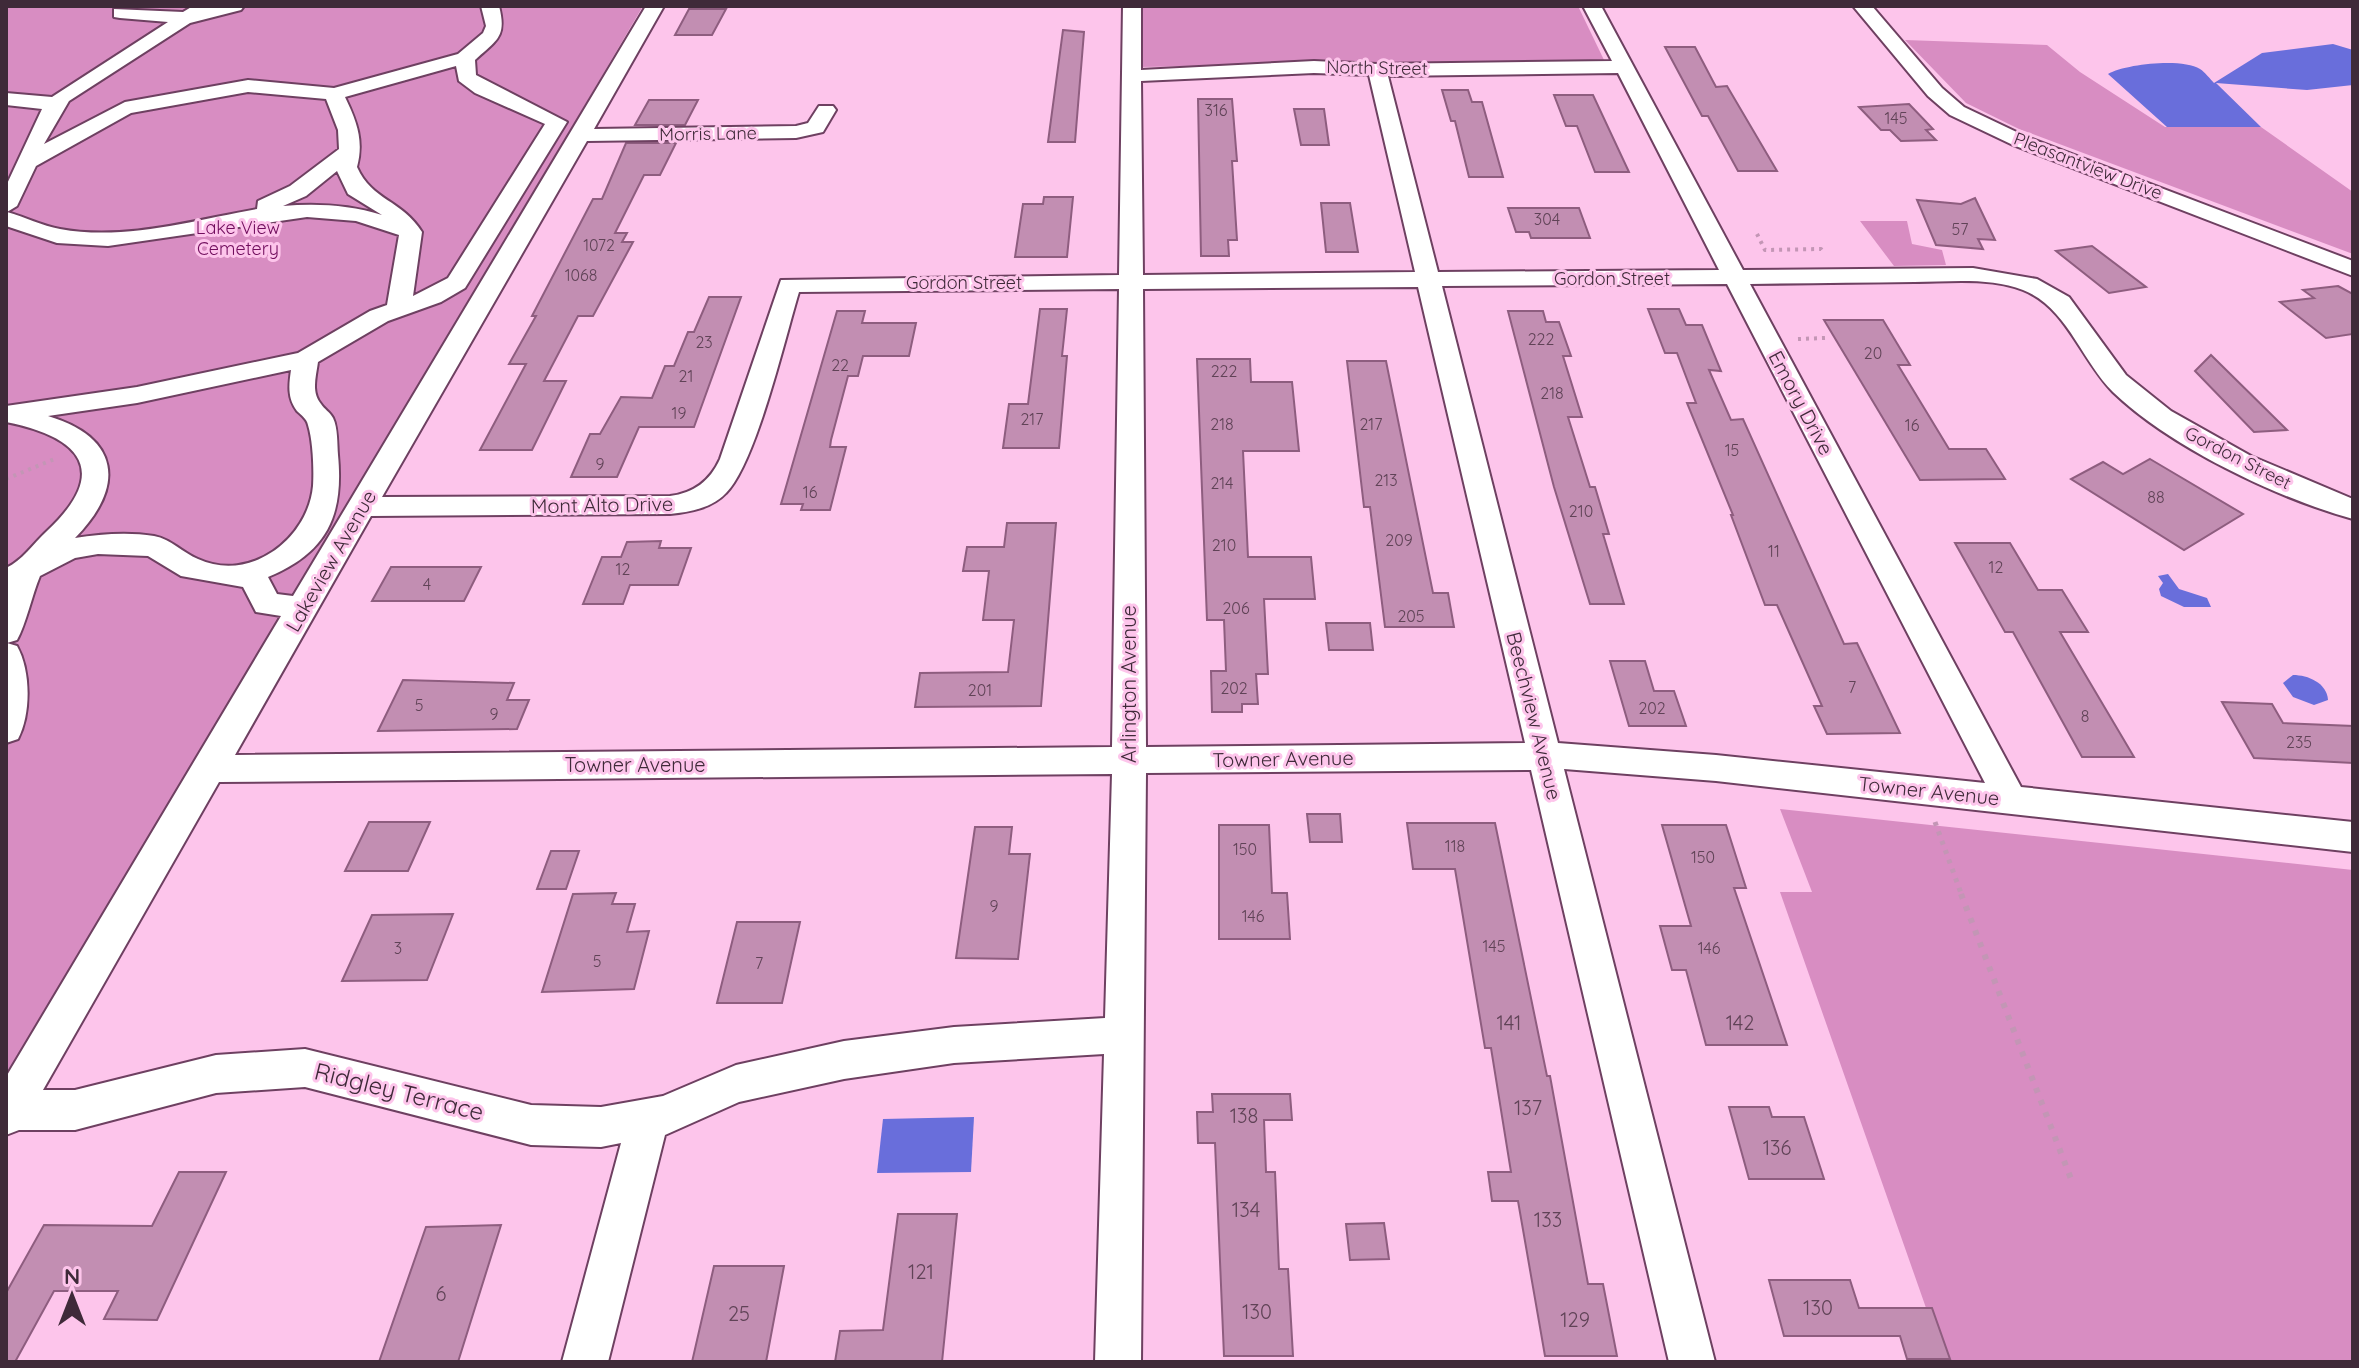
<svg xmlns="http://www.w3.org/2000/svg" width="2359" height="1368" font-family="Quicksand,sans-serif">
	<rect width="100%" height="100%" fill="#fdc5eb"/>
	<g fill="#d88dc2">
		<polygon points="6,6 643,6 6,1093"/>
		<polygon points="1140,6 1578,6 1604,60 1139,67"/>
		<polygon points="1905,40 2047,45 2080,72 2165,127 2261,127 2353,192 2353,254 2019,129 1966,103"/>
		<polygon points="1860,221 1907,221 1912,244 1942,250 1946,265 1894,266"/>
		<polygon points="1780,809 2353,870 2353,1362 1945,1362 1780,892 1812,892"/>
	</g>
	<g fill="#696edb">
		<path d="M2333,44l20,6v35l-46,5 -91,-7 45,44h-94l-59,-53c18,-10 74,-16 92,-5 5,3 10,10 14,14l48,-30z"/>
		<polygon points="2168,574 2179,589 2207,598 2211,607 2184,607 2161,596 2159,589 2163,583 2158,576"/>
		<path d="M2293,675c15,0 34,8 35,25l-14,5 -21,-8 -10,-14z"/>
		<polygon points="974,1117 971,1172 877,1173 883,1119"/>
	</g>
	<g fill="#c28eb2" stroke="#8e5d7f" stroke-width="2">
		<polygon points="689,9 726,9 712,35 675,35"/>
		<polygon points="1063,30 1084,32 1075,142 1048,142"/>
		<polygon points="1665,47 1695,47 1716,87 1727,86 1777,171 1738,171 1708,116 1702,116"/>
		<polygon points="1442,90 1468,90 1472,102 1482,102 1503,177 1469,177 1455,121 1451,121"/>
		<polygon points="1554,95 1593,95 1629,172 1595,172 1577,126 1566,126"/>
		<polygon points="1198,99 1232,99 1237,161 1232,161 1237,240 1228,240 1229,256 1201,256"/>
		<polygon points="649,100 698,100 685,125 635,125"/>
		<polygon points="1909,104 1933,129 1926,130 1936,140 1901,141 1890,130 1881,130 1859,107"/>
		<polygon points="1294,109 1324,109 1329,145 1301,145"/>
		<polygon points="626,143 676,143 660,175 644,175 615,233 627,233 622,242 633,242 593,316 578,316 544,381 566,381 532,450 480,450 526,364 509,364 536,316 532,316 593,199 602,199"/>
		<polygon points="1044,197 1073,197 1067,257 1015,257 1023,204 1043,204"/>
		<polygon points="1975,198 1995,240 1978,239 1983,249 1936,245 1917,200 1961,204"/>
		<polygon points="1321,203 1350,203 1358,252 1326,252"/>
		<polygon points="1508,208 1579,208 1590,238 1531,238 1529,232 1516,232"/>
		<polygon points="2092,246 2146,287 2109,293 2056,251"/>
		<polygon points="2338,286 2353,294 2353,334 2326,338 2280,302 2314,298 2303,290"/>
		<polygon points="709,297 741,297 694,427 639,427 617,477 571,477 590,434 600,434 621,397 652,398 665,366 674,366 688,332 694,332"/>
		<polygon points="1040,309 1067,309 1062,356 1067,356 1059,448 1003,448 1009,404 1028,404"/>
		<polygon points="1648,309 1679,309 1686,325 1702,325 1721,371 1709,370 1731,420 1743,419 1844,644 1857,643 1900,733 1827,734 1814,706 1822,706 1777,605 1765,605 1731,515 1733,515 1687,403 1696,403 1677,353 1665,353"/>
		<polygon points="837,311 865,311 862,323 916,323 909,356 863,356 858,376 848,376 831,440 830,447 846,447 830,510 801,510 803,504 781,504"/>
		<polygon points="1508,311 1543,311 1546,322 1559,322 1571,356 1563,356 1582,417 1568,417 1590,487 1595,487 1609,534 1603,534 1624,604 1590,604 1554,487"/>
		<polygon points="1824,320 1883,320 1910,365 1898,365 1949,449 1986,449 2005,479 1920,480"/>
		<polygon points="2211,355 2287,430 2254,432 2195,371"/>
		<polygon points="1197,359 1250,359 1251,382 1292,382 1299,451 1243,451 1248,557 1311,557 1315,599 1264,599 1268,674 1256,674 1258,704 1242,704 1242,712 1212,712 1211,671 1226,671 1224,620 1207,620"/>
		<polygon points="1347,361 1386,361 1433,593 1448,593 1454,627 1385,627 1370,507 1364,507"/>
		<polygon points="2150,459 2243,514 2184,550 2071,479 2103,462 2123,474"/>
		<polygon points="1007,523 1056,523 1041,706 915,707 920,673 1008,672 1014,620 983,620 989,571 963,571 967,547 1004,547"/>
		<polygon points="661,541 659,548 691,548 678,585 630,585 623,604 583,604 602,557 621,557 627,542"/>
		<polygon points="1955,543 2010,543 2038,590 2062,590 2088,632 2060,632 2134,757 2082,757 2013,632 2005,632"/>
		<polygon points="391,567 481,567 464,601 372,601"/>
		<polygon points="1326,623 1370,623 1373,650 1329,650"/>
		<polygon points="1610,661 1645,661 1654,691 1674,691 1686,726 1629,726"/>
		<polygon points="403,680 514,683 507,700 529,700 517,729 378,731"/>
		<polygon points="2222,702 2272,704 2283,723 2353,726 2353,763 2254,758"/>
		<polygon points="1307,814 1340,814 1342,842 1310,842"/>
		<polygon points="369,822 430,822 408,871 345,871"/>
		<polygon points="1407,823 1495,823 1547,1076 1550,1076 1588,1284 1603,1284 1617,1356 1545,1356 1518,1201 1492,1201 1488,1172 1511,1172 1491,1048 1485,1048 1455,869 1413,869"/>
		<polygon points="1219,825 1269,825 1272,893 1287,893 1290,939 1219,939"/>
		<polygon points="1662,825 1726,825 1746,888 1734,888 1787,1045 1706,1045 1686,970 1672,970 1660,926 1691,926"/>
		<polygon points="975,827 1012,827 1009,854 1030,854 1018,959 956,958"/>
		<polygon points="551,851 579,851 566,889 537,889"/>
		<polygon points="616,893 612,904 635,904 627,932 649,931 634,989 542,992 573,894"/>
		<polygon points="453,914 427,980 342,981 372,915"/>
		<polygon points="737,922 800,922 782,1003 717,1003"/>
		<polygon points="1212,1094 1290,1094 1292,1120 1264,1120 1266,1172 1275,1172 1279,1269 1288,1269 1293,1356 1224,1356 1215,1143 1198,1143 1197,1112 1213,1112"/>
		<polygon points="1729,1107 1769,1107 1772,1117 1804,1117 1824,1179 1749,1179"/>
		<polygon points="179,1172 226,1172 157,1320 104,1319 118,1291 54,1291 15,1362 6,1362 6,1293 44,1225 152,1226"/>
		<polygon points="898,1214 957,1214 942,1362 835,1362 840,1331 883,1330"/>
		<polygon points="1384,1223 1389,1259 1350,1260 1346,1224"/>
		<polygon points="501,1225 458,1362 379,1362 426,1227"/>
		<polygon points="714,1266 784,1266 766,1362 692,1362"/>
		<polygon points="1769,1280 1850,1280 1859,1308 1932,1308 1950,1359 1907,1359 1900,1336 1784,1336"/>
	</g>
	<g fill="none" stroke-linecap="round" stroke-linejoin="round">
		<g stroke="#6e4061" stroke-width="4">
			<g id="minor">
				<path d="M193,6h51l-3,4 -51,13 -121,78 -25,43 81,-42 123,-22 86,8 124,-34 25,-21 3,-7 -5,-20h18c8,31 -2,34 -24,54l1,15 91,47 -102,166 -24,14 -53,19 -70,41c-2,15 -7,30 3,42 3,5 9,8 12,14 5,10 4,26 5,37 6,62 -12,98 -70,122l9,17 16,2 353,-590h18l-70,123 202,-3 12,-3 11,-17h14l3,4 -13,22 -27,6 -209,3 -205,356 288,-1c24,-3 40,-15 50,-37l61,-179 338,-5 4,-269h18v64l173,-9 63,3 235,-3 -29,-55h18l142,264 230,-2 64,11 32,18 57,78 45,36 80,45 102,43v20c-76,-21 -183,-72 -240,-127 -32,-32 -46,-85 -90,-102 -33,-13 -75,-8 -109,-8 -55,1 -109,1 -164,2l271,503 332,35v30l-637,-71 -152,-12 151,593h-46l-138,-592 -385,3 -5,589h-46l9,-308 -150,9 -110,16 -105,23 -74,33 -57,227h-46l59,-219 -20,4 -70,-2 -226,-58 -89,6 -141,37h-56l-13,5v-58l275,-461 -25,-4 -13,-25 -62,-11 -33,-20 -50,-2 -23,4 -35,18c-8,19 -14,48 -23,64l-10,3 10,3c14,25 14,68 1,93l-12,4v-175c17,-8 26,-23 41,-37 64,-60 34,-94 -41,-109v-16l131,-19 161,-34 72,-42 17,-6 12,-70 -43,-14 -49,-4 -199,29 -51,-3 -51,-17v-40l36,-77 -36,-4v-12l46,4 116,-75 -48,-4 -6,-1v-8l69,3zM456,66l3,15 16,12 70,31 -97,154 -35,18 9,-64c-21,-33 -50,-31 -65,-65 7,-26 0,-45 -12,-70zM1314,73l55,2 46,197 -272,3 -2,-194zM1618,73l101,197 -281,2 -50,-196zM248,92l78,7 12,31 1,19 -49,37 -32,15 -1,8c-63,11 -132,32 -197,20 -18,-3 -35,-12 -53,-17l10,-6 19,-40 95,-53zM337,171l11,23 34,21c-32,-10 -65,-12 -99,-9l23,-10zM1727,284l258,499 -269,-28 -158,-12 -116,-457zM1418,287l107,456 -379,4 -3,-458zM1119,289l-7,458 -877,8 136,-239 299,-2c20,-2 42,-6 56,-21 30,-30 59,-155 73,-201zM291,370c-2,14 -4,28 6,41 4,4 10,8 11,14 5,16 6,44 5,61 -5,53 -63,97 -115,73 -15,-6 -27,-20 -44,-23 -25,-4 -54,-2 -79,2 50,-51 46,-100 -27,-122l89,-13zM1112,774l-7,244 -151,9 -110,14 -108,24 -73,31 -62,11 -70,-2 -226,-56 -89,6 -141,35h-32l176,-308z"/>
				<polygon points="1853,6 1872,6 1942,88 1964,107 2027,137 2353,261 2353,276 2013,145 1950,115 1928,96"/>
			</g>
		</g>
		<g stroke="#c396b5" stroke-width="4" stroke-dasharray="3 5" stroke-linecap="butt">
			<polyline points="1757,234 1765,250 1821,249 1824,253"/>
			<polyline points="1798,339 1825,338"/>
			<polyline points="6,479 57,458"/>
		</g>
		<polyline stroke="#c396b5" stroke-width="5" stroke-dasharray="4 6" stroke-linecap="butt" points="1935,822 1962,896"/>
		<polyline stroke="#c396b5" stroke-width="6" stroke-dasharray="5 8" stroke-linecap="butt" points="1961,894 2073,1184"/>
		<use href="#minor" fill="#fff" fill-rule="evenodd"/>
	</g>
	<g text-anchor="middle" stroke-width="6" stroke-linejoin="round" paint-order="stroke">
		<g font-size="16" fill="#604357">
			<text x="1216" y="116">316</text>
			<text x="1896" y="124">145</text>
			<text x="1547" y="225">304</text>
			<text x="1960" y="235">57</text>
			<text x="599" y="251">1072</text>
			<text x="581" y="281">1068</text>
			<text x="1541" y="345">222</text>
			<text x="704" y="348">23</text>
			<text x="1873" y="359">20</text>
			<text x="840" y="371">22</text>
			<text x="1224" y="377">222</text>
			<text x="686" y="382">21</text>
			<text x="1552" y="399">218</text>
			<text x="679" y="419">19</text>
			<text x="1032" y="425">217</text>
			<text x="1222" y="430">218</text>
			<text x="1371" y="430">217</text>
			<text x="1912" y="431">16</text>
			<text x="1732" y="456">15</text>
			<text x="600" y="470">9</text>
			<text x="1386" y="486">213</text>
			<text x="1222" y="489">214</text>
			<text x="810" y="498">16</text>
			<text x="2156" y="503">88</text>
			<text x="1581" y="517">210</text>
			<text x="1399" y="546">209</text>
			<text x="1224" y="551">210</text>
			<text x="1774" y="557">11</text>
			<text x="1996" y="573">12</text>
			<text x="623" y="575">12</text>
			<text x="427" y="590">4</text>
			<text x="1236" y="614">206</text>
			<text x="1411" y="622">205</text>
			<text x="1852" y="693">7</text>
			<text x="1234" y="694">202</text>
			<text x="980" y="696">201</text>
			<text x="419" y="711">5</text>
			<text x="1652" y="714">202</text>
			<text x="494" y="720">9</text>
			<text x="2085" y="722">8</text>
			<text x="2299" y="748">235</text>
			<text x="1455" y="852">118</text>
			<text x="1245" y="855">150</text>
			<text x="1703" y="863">150</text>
			<text x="994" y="912">9</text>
			<text x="1253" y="922">146</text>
			<text x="1494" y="952">145</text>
			<text x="398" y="954">3</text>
			<text x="1709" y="954">146</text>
			<text x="597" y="967">5</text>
			<text x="759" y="969">7</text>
		</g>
		<g font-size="18" fill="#3f2a39" stroke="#fdc5eb">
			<text transform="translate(1377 68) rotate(1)" y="6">North Street</text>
			<text transform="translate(708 134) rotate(-1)" y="6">Morris Lane</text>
			<text transform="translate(2088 166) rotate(21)" y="6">Pleasantview Drive</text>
			<text x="1612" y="285">Gordon Street</text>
			<text x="964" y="289">Gordon Street</text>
			<text transform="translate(2238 458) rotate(27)" y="6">Gordon Street</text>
		</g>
		<g font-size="18" fill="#710d5d" stroke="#fdc5eb">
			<text x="238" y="234">Lake View<tspan x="238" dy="21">Cemetery</tspan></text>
		</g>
		<g font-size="20" fill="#3f2a39" stroke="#fdc5eb">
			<text transform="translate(1801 403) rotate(62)" y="7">Emory Drive</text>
			<text transform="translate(602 505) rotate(-1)" y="7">Mont Alto Drive</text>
			<text transform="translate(331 561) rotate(-60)" y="7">Lakeview Avenue</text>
			<text transform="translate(1129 684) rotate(-90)" y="7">Arlington Avenue</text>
			<text transform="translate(1534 716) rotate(76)" y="7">Beechview Avenue</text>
			<text transform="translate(1283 759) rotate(-1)" y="7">Towner Avenue</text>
			<text x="635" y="772">Towner Avenue</text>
			<text transform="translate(1929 791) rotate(6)" y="7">Towner Avenue</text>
		</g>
		<g font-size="20" fill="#604357">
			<text x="1509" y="1030">141</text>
			<text x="1740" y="1030">142</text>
			<text x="1528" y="1115">137</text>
			<text x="1244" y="1123">138</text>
			<text x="1777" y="1155">136</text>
			<text x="1246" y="1217">134</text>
			<text x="1548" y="1227">133</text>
			<text x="921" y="1279">121</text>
			<text x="441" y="1301">6</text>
			<text x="1818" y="1315">130</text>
			<text x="1257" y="1319">130</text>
			<text x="739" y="1321">25</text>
			<text x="1575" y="1327">129</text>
		</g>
		<g font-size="24" fill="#3f2a39" stroke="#fdc5eb">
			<text transform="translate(399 1092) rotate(14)" y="8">Ridgley Terrace</text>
		</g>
	</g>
	<rect width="2359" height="1368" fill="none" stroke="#3f2a39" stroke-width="16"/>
	<g transform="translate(72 1296)" stroke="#fdc5eb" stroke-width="6" paint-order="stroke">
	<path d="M0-6L14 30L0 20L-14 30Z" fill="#3f2a39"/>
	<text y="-12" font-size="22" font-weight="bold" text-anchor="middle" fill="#3f2a39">N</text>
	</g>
</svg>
